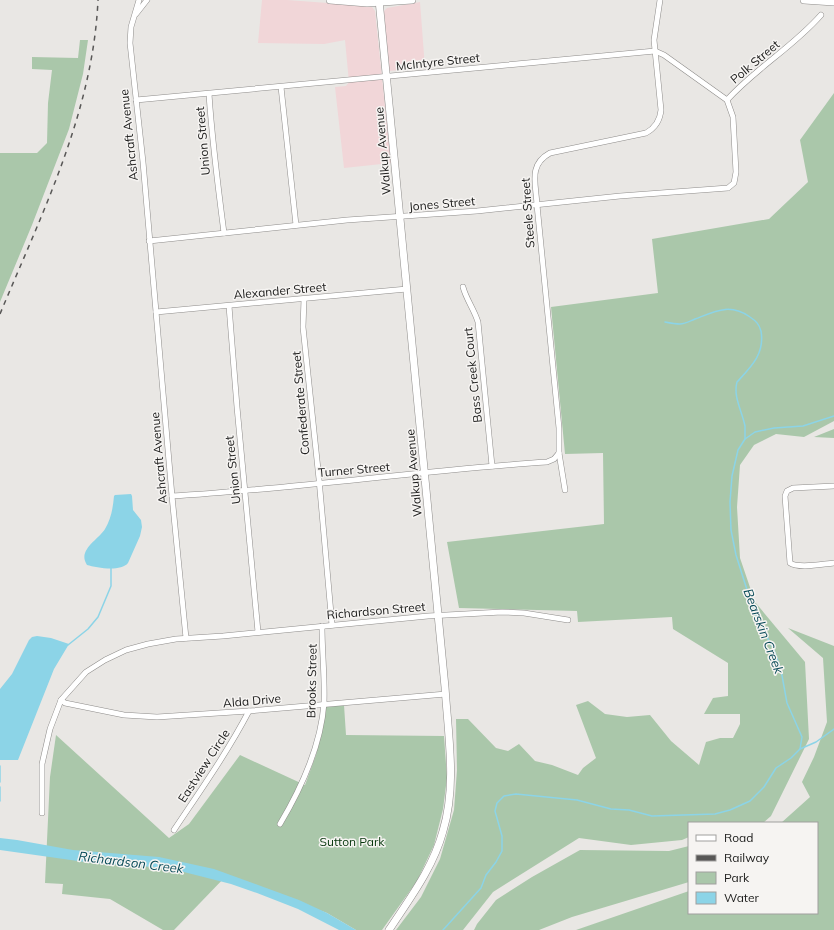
<svg xmlns="http://www.w3.org/2000/svg" width="834" height="930" font-family="Mulish,sans-serif">
	<rect width="100%" height="100%" fill="#e9e7e4"/>
	<g fill="#f1d6d8">
		<polygon points="262,0 287,0 355,5 372,7 375,11 391,163 344,168 335,87 346,86 349,82 345,40 324,44 258,43"/>
		<polygon points="420,2 425,68 388,71 384,11 387,8"/>
	</g>
	<g fill="#aac7aa">
		<polygon points="80,40 88,40 83,74 69,129 32,225 0,302 0,153 37,153 47,143 48,103 52,70 32,69 32,57 78,58"/>
		<polygon points="834,93 834,421 804,437 776,434 754,445 740,465 737,507 740,558 755,602 805,662 809,739 771,816 763,823 689,823 689,837 682,840 631,845 579,838 493,892 463,930 396,930 421,897 440,859 454,810 457,770 456,719 468,719 496,748 508,751 519,744 535,761 552,765 578,775 583,768 596,758 576,705 588,701 605,714 627,717 650,715 671,741 699,765 706,742 720,738 733,738 740,724 740,714 704,714 713,698 728,696 728,663 673,629 672,617 578,622 577,611 459,608 447,542 604,524 603,453 565,454 551,307 658,293 652,239 769,219 808,182 800,140"/>
		<polygon points="834,429 834,438 814,437"/>
		<polygon points="788,628 834,646 834,930 576,930 689,891 689,913 817,913 817,823 781,823 810,797 802,782 814,757 827,722 823,658"/>
		<polygon points="344,705 346,735 444,736 447,778 443,809 434,845 417,881 382,930 356,930 327,913 227,875 174,930 163,930 110,899 62,894 63,884 45,883 50,777 56,735 169,838 189,824 240,755 305,785 316,755 326,707"/>
		<polygon points="689,846 689,882 572,917 539,930 474,930 477,924 496,900 532,877 580,850 669,851"/>
	</g>
	<g fill="#8cd4e7">
		<path d="M131,494l1,2 1,14 8,10 1,7 -2,9 -12,27c-7,9 -31,5 -41,2 -10,-15 11,-25 18,-36 6,-10 8,-21 9,-33l1,-1z"/>
		<polygon points="37,636 51,638 69,644 54,669 18,760 0,760 0,689 12,674 29,640 32,637"/>
		<polygon points="0,838 17,840 73,850 159,857 214,869 299,900 327,913 356,930 339,930 298,909 257,893 231,884 176,870 153,867 92,863 0,850"/>
	</g>
	<g fill="none" stroke-linecap="round" stroke-linejoin="round">
		<g stroke="#8cd4e7" stroke-width="1.5">
			<path d="M665,322c5,1 10,2 15,2 5,0 10,-3 15,-5 21,-8 35,-16 55,-2 6,4 9,7 11,14 4,23 -10,36 -24,51 -4,15 5,29 8,44 0,4 0,9 0,13"/>
			<polyline points="68,645 88,629 98,617 111,586 111,567"/>
			<polyline points="800,749 816,742 834,729"/>
			<polyline points="0,766 0,782"/>
			<polyline points="0,787 0,801"/>
			<polyline points="443,930 481,888 486,875 496,862 502,851 502,836 495,811 497,803 504,796 516,794 577,800 611,809 629,810 652,816 715,814 730,810 750,801 764,787 776,768 791,758 800,749 802,737 787,703 781,670 774,650 759,622 748,593 736,555 731,530 730,502 732,476 738,450 745,439 755,432 774,428 803,426 834,416"/>
		</g>
		<g stroke="#8e8c8a" stroke-width="6">
			<g id="street">
				<polyline points="139,0 131,27 130,43 143,162 172,496 186,638"/>
				<polyline points="136,14 147,0"/>
				<polyline points="281,87 296,225"/>
				<path d="M209,94c3,46 9,93 15,139"/>
				<polyline points="136,100 655,51 664,55 727,100"/>
				<path d="M149,241l198,-21 130,-9 143,-15 108,-8 6,-5 2,-11 -3,-55 -6,-17c29,-32 66,-53 94,-85"/>
				<path d="M463,287c3,12 11,22 15,35l14,144"/>
				<polyline points="304,299 303,327 319,479 332,625"/>
				<polyline points="229,306 237,407 258,632"/>
				<polyline points="156,312 407,289"/>
				<path d="M834,486l-41,2 -6,3 -2,5 5,67c9,6 32,1 44,0"/>
				<path d="M565,490l-6,-37v-25l-22,-223c-1,-21 -9,-40 13,-52l96,-20c9,-5 14,-12 15,-23l-7,-70 6,-40"/>
				<path d="M172,496c125,-7 250,-26 375,-34l7,-3 5,-6"/>
				<polyline points="61,700 65,703 124,715 157,717 249,711 446,694"/>
				<polyline points="42,813 42,764 50,729 61,700 86,672 105,660 126,650 148,644 176,639 223,636 428,616 502,612 524,613 568,620"/>
				<path d="M280,824c22,-37 41,-78 44,-121 1,-25 -2,-51 -2,-77"/>
				<path d="M174,830c26,-39 53,-77 75,-119"/>
			</g>
		</g>
		<g stroke="#8e8c8a" stroke-width="8">
			<g id="secondary">
				<polyline points="330,0 367,3 412,0"/>
				<path d="M379,0l66,687c3,47 12,98 -2,144 -10,37 -33,67 -54,99"/>
				<polyline points="804,0 834,2"/>
			</g>
		</g>
		<use href="#street" stroke="#fff" stroke-width="5"/>
		<use href="#secondary" stroke="#fff" stroke-width="7"/>
		<path stroke="#585756" stroke-width="1.5" stroke-dasharray="5 5" stroke-linecap="butt" d="M0,314c42,-101 93,-202 98,-314"/>
	</g>
	<g text-anchor="middle" stroke-width="3" stroke-linejoin="round" paint-order="stroke">
		<g font-size="12" fill="#20201f" stroke="#f6f4f2">
			<text transform="translate(438 62) rotate(-6)" y="4">McIntyre Street</text>
			<text transform="translate(755 62) rotate(-40)" y="4">Polk Street</text>
			<text transform="translate(129 135) rotate(-96)" y="4">Ashcraft Avenue</text>
			<text transform="translate(203 141) rotate(-95)" y="4">Union Street</text>
			<text transform="translate(383 151) rotate(-95)" y="4">Walkup Avenue</text>
			<text transform="translate(442 204) rotate(-5)" y="4">Jones Street</text>
			<text transform="translate(528 213) rotate(-94)" y="4">Steele Street</text>
			<text transform="translate(280 291) rotate(-5)" y="4">Alexander Street</text>
			<text transform="translate(473 375) rotate(-96)" y="4">Bass Creek Court</text>
			<text transform="translate(301 403) rotate(-95)" y="4">Confederate Street</text>
			<text transform="translate(159 458) rotate(-95)" y="4">Ashcraft Avenue</text>
			<text transform="translate(233 470) rotate(-96)" y="4">Union Street</text>
			<text transform="translate(354 470) rotate(-5)" y="4">Turner Street</text>
			<text transform="translate(414 473) rotate(-95)" y="4">Walkup Avenue</text>
			<text transform="translate(376 611) rotate(-5)" y="4">Richardson Street</text>
			<text transform="translate(312 681) rotate(-89)" y="4">Brooks Street</text>
			<text transform="translate(252 701) rotate(-5)" y="4">Alda Drive</text>
			<text transform="translate(204 766) rotate(-57)" y="4">Eastview Circle</text>
		</g>
		<g font-size="12" fill="#04350a" stroke="#f6f4f2">
			<text x="352" y="846">Sutton Park</text>
		</g>
		<g font-size="13" font-style="italic" fill="#084b58" stroke="#f6f4f2">
			<text transform="translate(764 631) rotate(69)" y="5">Bearskin Creek</text>
			<text transform="translate(131 862) rotate(7)" y="5">Richardson Creek</text>
		</g>
	</g>
	<rect x="688" y="822" width="130" height="92" fill="#f6f4f2" stroke="#a09f9e"/>
	<rect x="696" y="835" width="20" height="6" fill="#ffffff" stroke="#a09f9e"/>
	<text x="724" y="842" font-size="12" fill="#20201f">Road</text>
	<rect x="696" y="855" width="20" height="6" fill="#585756" stroke="#a09f9e"/>
	<text x="724" y="862" font-size="12" fill="#20201f">Railway</text>
	<rect x="696" y="872" width="20" height="12" fill="#aac7aa" stroke="#a09f9e"/>
	<text x="724" y="882" font-size="12" fill="#20201f">Park</text>
	<rect x="696" y="892" width="20" height="12" fill="#8cd4e7" stroke="#a09f9e"/>
	<text x="724" y="902" font-size="12" fill="#20201f">Water</text>
</svg>
